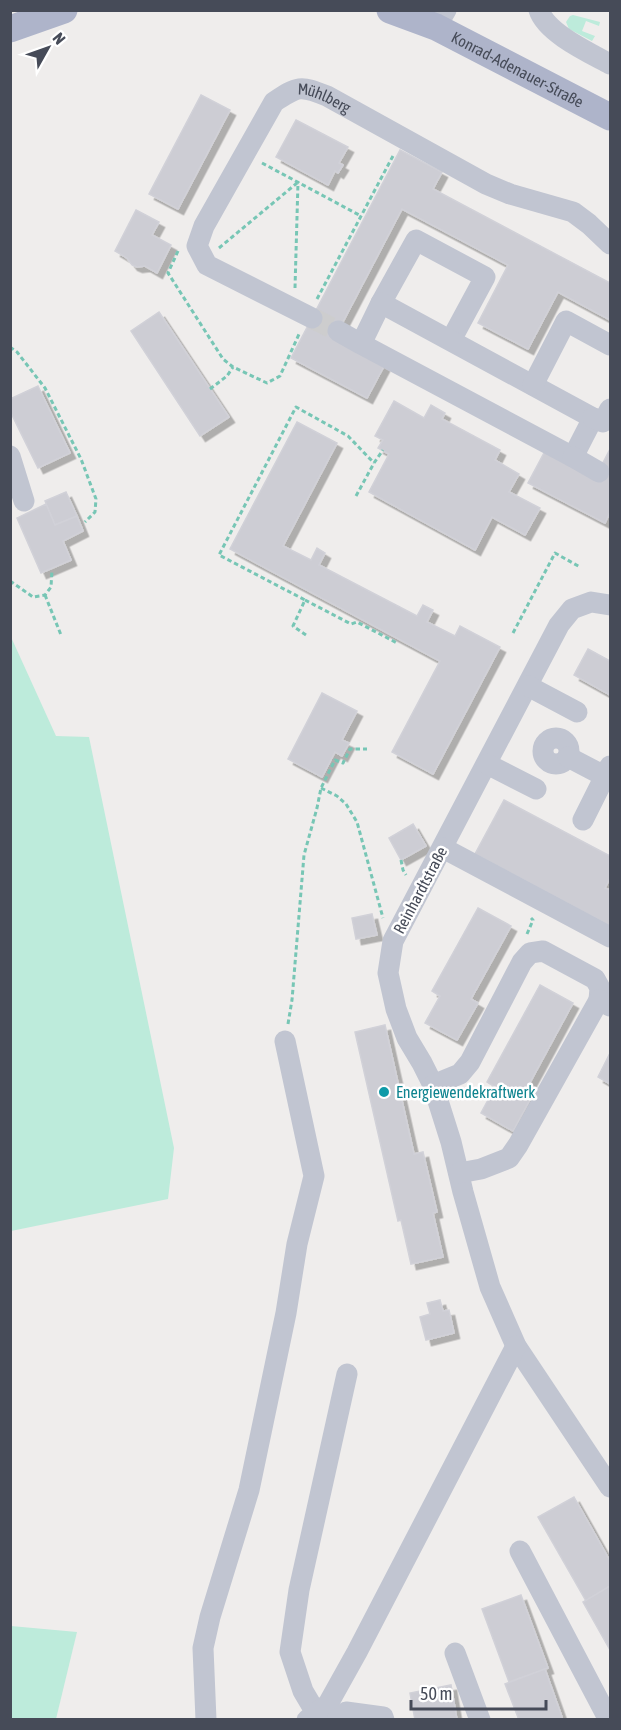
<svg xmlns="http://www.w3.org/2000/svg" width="621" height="1730" font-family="'Asap Condensed',sans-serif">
	<defs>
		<filter id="shadow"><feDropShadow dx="5.5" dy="5.5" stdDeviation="0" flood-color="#0004"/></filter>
	</defs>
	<rect width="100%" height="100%" fill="#efedec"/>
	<g fill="#bdebdb">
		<polygon points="573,15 600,22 599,26 586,21 582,31 595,36 592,41 569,29 566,22 570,16"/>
		<polygon points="11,637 56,736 89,737 174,1148 168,1199 11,1231"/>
		<polygon points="11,1626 77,1632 56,1719 11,1719"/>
	</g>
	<g fill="#cdcdd4" stroke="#d1d1d8" stroke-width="1.5" filter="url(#shadow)">
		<polygon points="201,95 230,110 178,209 149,194"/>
		<polygon points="296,120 348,147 339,163 343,165 338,173 335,171 328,185 276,157"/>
		<polygon points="400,150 442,172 433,189 610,283 610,320 558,292 528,349 478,323 508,265 402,209 334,339 384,366 367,398 291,358"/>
		<polygon points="136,210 159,222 152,235 171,245 157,273 145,266 137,267 132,265 127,258 115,251"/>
		<polygon points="159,312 229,417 200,436 131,331"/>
		<polygon points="38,386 70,453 38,468 10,411 10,399"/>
		<polygon points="394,401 424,418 431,405 445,413 442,419 500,450 495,460 519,474 509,492 540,508 525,535 492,517 475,550 369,492 389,454 378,448 383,440 375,436"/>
		<polygon points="297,422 337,443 283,546 311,560 317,548 325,553 319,565 417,616 423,605 433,610 427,622 455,636 460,626 500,647 433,774 392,752 440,661 230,549"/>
		<polygon points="610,449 610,512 605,523 528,483 545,451 595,478"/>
		<polygon points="66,492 77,516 55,525 45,501"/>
		<polygon points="46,504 55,525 77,516 83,531 63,541 71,560 41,573 17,518"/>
		<polygon points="588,649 610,661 610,695 574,675"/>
		<polygon points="322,693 357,711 342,740 349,743 342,756 335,752 322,777 288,759"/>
		<polygon points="504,800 610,856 610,878 605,888 610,890 610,926 475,854"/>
		<polygon points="413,824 426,846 401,860 389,838"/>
		<polygon points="478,908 511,926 471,999 478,1003 457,1040 425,1023 440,996 432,991"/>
		<polygon points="372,914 377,935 356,939 352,918"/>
		<polygon points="540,985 573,1003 526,1090 533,1094 513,1131 481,1113 495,1087 487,1082"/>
		<polygon points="385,1025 414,1154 423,1152 437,1212 433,1213 443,1257 411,1264 401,1220 398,1221 355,1032"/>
		<polygon points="610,1053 610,1084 598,1077"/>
		<polygon points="440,1300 443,1311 449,1310 454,1333 426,1340 420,1317 430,1314 427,1303"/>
		<polygon points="574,1497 610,1561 610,1586 586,1601 538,1517"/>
		<polygon points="610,1586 610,1650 583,1602"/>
		<polygon points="521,1595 548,1668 509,1682 482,1609"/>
		<polygon points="545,1669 563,1720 519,1720 505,1684"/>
		<polygon points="451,1685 457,1720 415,1720 410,1693"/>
	</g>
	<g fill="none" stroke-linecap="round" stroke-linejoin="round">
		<polyline stroke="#cdcdce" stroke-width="21" stroke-dasharray="21 10" stroke-linecap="butt" points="312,318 338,331"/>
		<g stroke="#77c6b5" stroke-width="3" stroke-dasharray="4.5 3" stroke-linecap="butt">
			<polyline points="262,163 361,216"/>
			<polyline points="219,248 297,183"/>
			<polyline points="178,251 168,273 223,359 233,367 267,383 280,376 300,332"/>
			<polyline points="295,288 298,182"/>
			<polyline points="317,299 394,154"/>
			<polyline points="10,347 17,352 45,388 81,459 96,499 95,512 85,522"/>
			<polyline points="210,389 227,376 233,367"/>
			<polyline points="356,496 374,463 383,450"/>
			<polyline points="10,581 33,597 45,595 51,587 52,570"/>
			<polyline points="45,595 61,635"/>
			<polyline points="305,600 351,624 357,622 397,643"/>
			<polyline points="513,633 555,553 580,567"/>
			<polyline points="306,635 293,626 305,600 219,555 296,407 348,436 374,463"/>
			<polyline points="321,788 337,796 346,804 357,822 383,918"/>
			<polyline points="401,860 403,870 406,875"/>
			<polyline points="527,934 533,920 531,918"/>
			<polyline points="288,1024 292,1000 304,855 317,808 321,788 335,760 343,763 350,749 367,749"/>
		</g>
		<g stroke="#c1c5d1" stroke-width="21">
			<path d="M539,10c7,23 51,43 71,54"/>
			<polyline points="436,27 446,10"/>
			<polyline points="381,303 416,240 485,277 451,340"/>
			<path id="s1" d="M312,318l-105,-53 -10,-19 7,-20 70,-124c24,-16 26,-17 53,-6l159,88 24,10 63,18 16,12 21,20"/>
			<polyline points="338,331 361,344 573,457 593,418 381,303 361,344"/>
			<polyline points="533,385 566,321 610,345"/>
			<polyline points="593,418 603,422 610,409"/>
			<polyline points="10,456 24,501"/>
			<polyline points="573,457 599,472"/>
			<polyline points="610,605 591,602 572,609 559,625 393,941 388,973 396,1009 407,1038 422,1063 433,1085 451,1142 463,1192 490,1287 516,1346 610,1487"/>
			<polyline points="528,686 577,712"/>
			<circle cx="556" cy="751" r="13"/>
			<polyline points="568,757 610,779"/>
			<polyline points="487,764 536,789"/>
			<polyline points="583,820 610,766"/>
			<polyline points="443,848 610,937"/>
			<polyline points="433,1085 460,1074 470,1062 522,962 530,953 543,951 595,979 600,988 599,1000"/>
			<polyline points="459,1173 481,1169 509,1158 518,1145 599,1000 610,1006"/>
			<polyline points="520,1551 609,1720"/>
			<polyline points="455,1653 480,1720"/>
			<polyline points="316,1713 303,1691 290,1652 299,1590 347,1374"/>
			<polyline points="206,1720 203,1648 210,1617 249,1490 286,1313 297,1244 314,1176 285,1041"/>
			<polyline points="307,1720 328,1704 357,1652 516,1346"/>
			<polyline points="337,1720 346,1712 383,1717 384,1720"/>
		</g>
		<g stroke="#aeb4ca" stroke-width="27">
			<path id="s2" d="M390,10l46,17 174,90"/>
			<polyline points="10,29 64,10"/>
		</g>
	</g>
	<circle fill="#0f9aa8" stroke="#fff" stroke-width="2" cx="384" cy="1092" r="6"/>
	<g text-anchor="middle" stroke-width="5" stroke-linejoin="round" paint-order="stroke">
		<g font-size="16" fill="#464b58" stroke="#fff">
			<text dy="6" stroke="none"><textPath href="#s2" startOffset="141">Konrad-Adenauer-Straße</textPath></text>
			<text dy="6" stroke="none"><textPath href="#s1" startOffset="358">Mühlberg</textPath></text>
			<text transform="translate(420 890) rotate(-62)" y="6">Reinhardtstraße</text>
		</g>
		<g font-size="16" fill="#0d838f" stroke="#fff" text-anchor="start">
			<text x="396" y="1098">Energiewendekraftwerk</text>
		</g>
	</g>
	<rect width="621" height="1730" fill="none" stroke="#464b58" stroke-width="24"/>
	<g transform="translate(48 48) rotate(50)" stroke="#ffffff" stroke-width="4.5" paint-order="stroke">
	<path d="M0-4.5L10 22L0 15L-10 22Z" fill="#464b58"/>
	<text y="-9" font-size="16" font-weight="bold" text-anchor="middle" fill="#464b58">N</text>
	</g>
	<path d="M411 1700v9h135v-9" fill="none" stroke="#464b58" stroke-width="3"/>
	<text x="420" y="1700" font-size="18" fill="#464b58" stroke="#ffffff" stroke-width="4.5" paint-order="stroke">50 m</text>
</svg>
